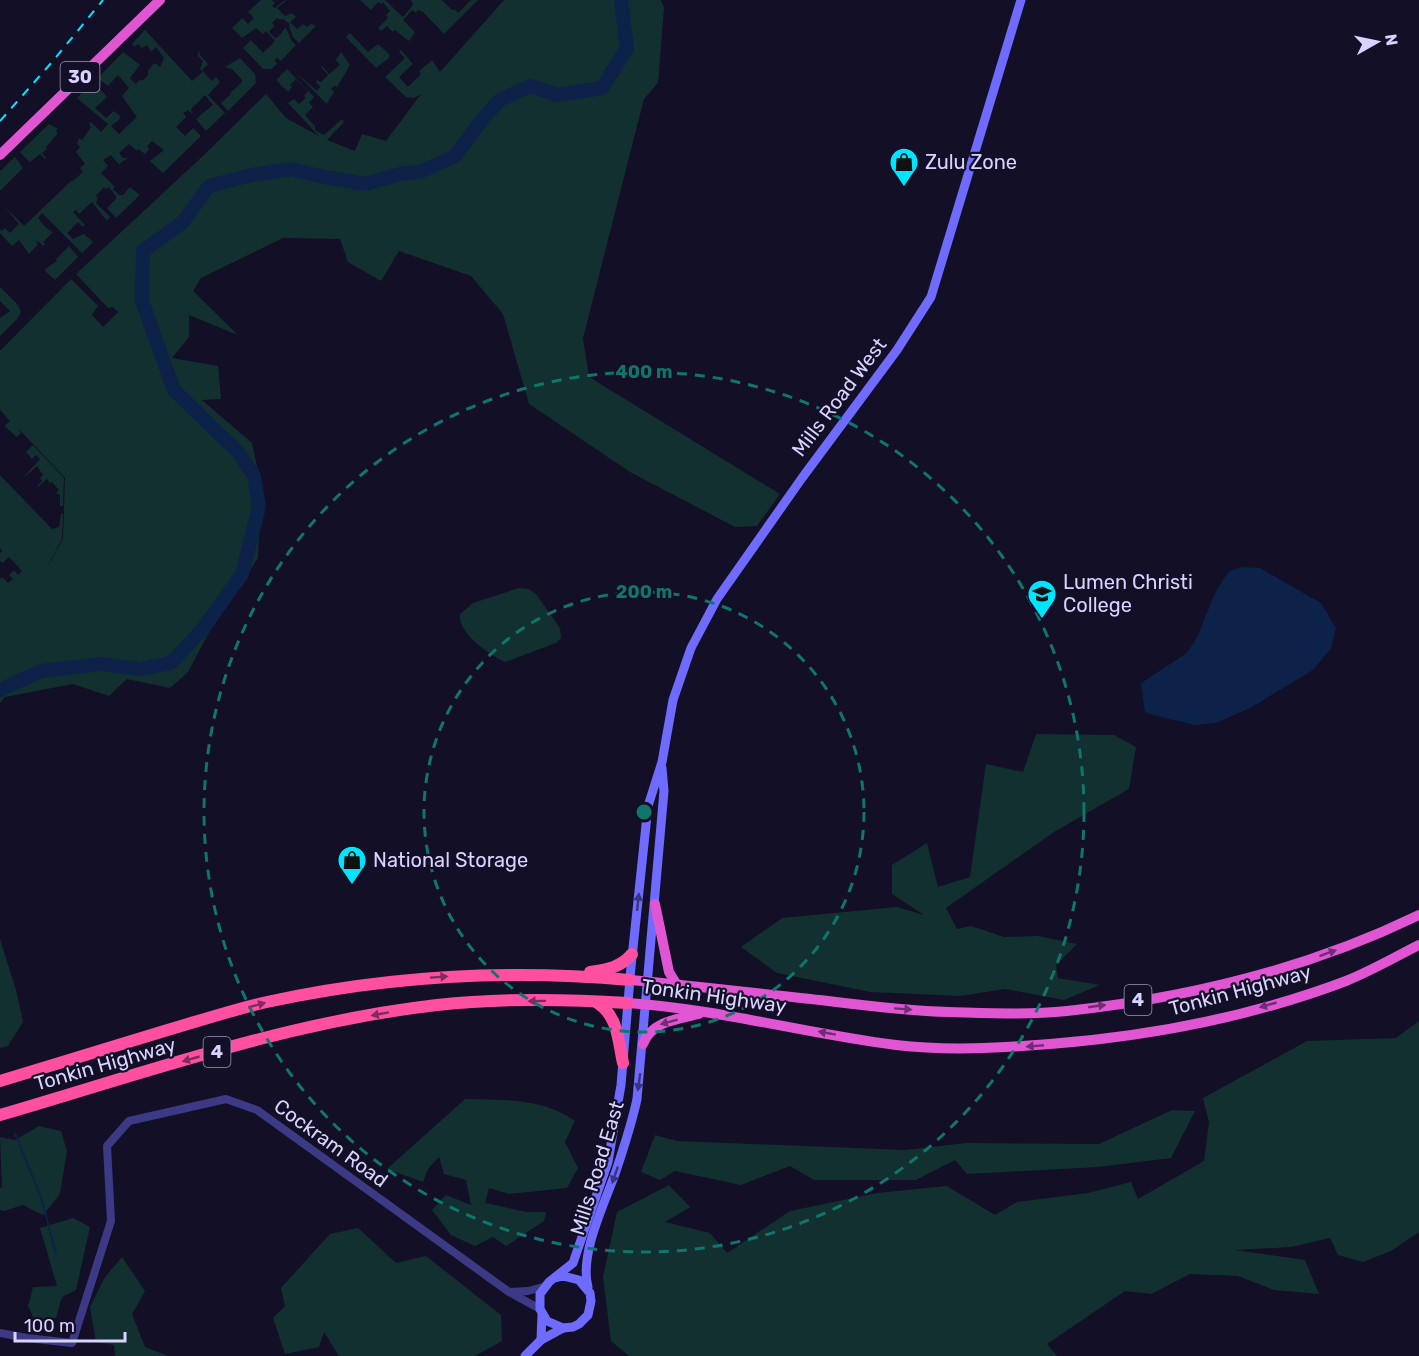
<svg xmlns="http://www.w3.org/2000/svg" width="1419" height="1356" font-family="Rubik,sans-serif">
	<rect width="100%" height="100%" fill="#130f26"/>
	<g fill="#12302f">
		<polygon points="261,0 272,0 275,3 272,6 275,8 285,0 286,1 277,8 285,16 292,13 296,17 290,22 297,29 303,24 307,27 311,24 316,26 299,43 293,37 289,26 290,24 283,19 281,20 277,18 272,23 274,26 269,32 275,38 278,37 286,27 291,40 296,45 281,61 277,58 275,60 277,64 271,69 263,69 243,48 251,40 263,53 275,41 266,31 263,34 256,28 242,38 232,28 242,18 248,24 254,18 248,12"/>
		<polygon points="360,0 385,0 403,17 413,5 411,0 442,0 452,10 454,9 458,13 471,0 478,0 444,34 423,12 418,10 416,13 412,10 403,20 415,32 409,41 395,30 393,32 387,26 381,31 378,28 388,18 386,15 390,11 383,2 381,4 378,2 371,10"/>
		<polygon points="504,0 661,0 664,8 658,83 644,99 583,338 589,377 780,494 757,526 735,527 630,472 529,404 503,314 471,276 399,251 381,281 348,262 340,239 283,238 201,278 193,291 238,335 189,315 189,337 172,358 218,366 221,399 202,400 252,443 261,485 258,558 207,636 188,672 170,688 127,679 109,696 73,684 5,697 0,703 0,579 2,577 8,583 13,579 9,575 14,570 18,575 22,571 9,557 3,563 0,561 0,553 2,551 0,548 0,475 52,529 59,527 61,514 63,514 62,539 43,575 63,539 65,478 18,428 21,433 17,437 4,426 10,421 0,410 0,351 71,279 98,306 92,315 103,327 118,312 113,307 108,308 76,274 205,154 266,94 286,118 319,136 288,103 294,99 299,104 306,98 304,96 308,91 296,79 290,85 292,87 288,92 276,80 287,69 319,102 316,105 319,102 314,97 309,103 313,107 305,115 315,126 315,130 324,135 342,119 344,122 327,140 355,151 362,134 386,141 421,94 414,98 406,97 385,77 405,58 399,52 401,50 413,64 399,77 408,87 421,74 419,71 432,60 440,72"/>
		<polygon points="145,30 192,81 203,72 200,69 203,61 198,56 198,52 200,52 199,54 208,64 202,70 212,81 216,77 220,82 208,95 225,113 206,131 196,119 213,105 205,95 191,109 192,114 188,110 183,113 186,117 176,127 185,136 193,128 201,136 163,173 150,161 164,150 152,141 147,146 149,149 145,154 138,149 137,151 129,144 119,153 123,158 128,158 119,164 127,174 111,155 103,160 108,166 101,173 115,187 113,189 119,195 123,195 130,187 140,195 116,218 107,208 116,199 116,196 109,187 106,189 104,187 96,196 98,198 96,203 110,217 107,221 92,202 79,214 76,210 73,212 85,225 83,227 78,222 67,233 73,239 84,234 93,242 82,253 42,213 38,218 46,228 53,232 43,242 45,244 43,246 38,241 36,242 38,244 29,254 19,240 12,246 0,233 0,229 2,231 5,228 10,233 19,224 4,206 24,226 72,180 73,181 83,172 80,168 85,164 76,152 80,147 77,144 78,140 79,138 82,140 91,127 89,124 91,122 101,132 108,124 77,98 93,81 107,97 95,108 106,118 114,111 120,116 119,120 111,126 119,134 137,117 122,96 129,88 118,75 108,86 98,78 123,52 140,65 130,78 135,84 140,80 142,81 148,75 148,70 155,63 160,67 164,58 156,47 151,52 147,45 142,48 138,44 134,47 132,44"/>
		<polygon points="350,33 368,52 378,44 389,54 389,58 376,68 346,37"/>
		<polygon points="341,52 350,65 337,87 334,86 331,89 334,92 327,103 331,108 294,71 317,91 320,87 316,82 317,80 321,82 328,75 321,67 322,66 329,74 340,65 336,60"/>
		<polygon points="240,58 255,74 256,83 228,111 221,103 231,94 230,93 241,83 242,80 232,69 225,67"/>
		<polygon points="49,124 58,129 56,131 58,133 46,147 47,149 42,153 46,158 45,159 40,154 30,162 20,152"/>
		<polygon points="15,157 23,168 0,191 0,171"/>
		<polygon points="69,246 78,257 55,280 44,270 57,261 56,259"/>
		<polygon points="0,287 18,305 21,312 18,318 0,336 0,318 10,311 0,301"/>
		<polygon points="33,445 64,478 63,506 60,506 60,495 56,493 59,490 52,482 50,483 47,479 38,487 37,486 42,481 40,478 43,475 37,466 22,479 40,459 36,455 32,459 26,452"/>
		<path d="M519,588l10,1 7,5 24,34 1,10 -5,5 -51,19c-15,-7 -48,-29 -45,-48l13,-11z"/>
		<polygon points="1036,734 1114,735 1136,747 1129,789 1054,832 946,908 957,929 971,926 1004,937 1038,936 1077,944 1056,965 1058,978 1100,985 1064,1000 1005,989 960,996 870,992 777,973 741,947 782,918 897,907 924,915 892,894 892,865 927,843 938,887 970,877 986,764 1023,772"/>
		<polygon points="0,939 16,990 23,1022 8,1046 0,1048"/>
		<polygon points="1419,1021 1419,1232 1391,1251 1363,1262 1338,1255 1330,1238 1291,1247 1235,1250 1305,1260 1319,1294 1274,1290 1238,1276 1190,1274 1151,1294 1125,1291 1047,1344 1057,1356 629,1356 611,1341 603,1277 617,1212 669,1185 690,1207 665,1222 710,1233 727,1253 790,1211 877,1193 947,1186 995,1215 1017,1202 1088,1193 1131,1182 1138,1199 1204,1161 1209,1122 1203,1098 1307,1041 1396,1038"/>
		<path d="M465,1099c38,1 78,-1 110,22l-10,21 13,26 -11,20 -58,6 -20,-6 -4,15 42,9h19l-2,9 -38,25 -13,-9 -18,9 -24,-11 -19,-25 14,-15 25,10 -5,-25 -22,-6 -5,-17 -11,12 -5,13 -36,-13z"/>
		<polygon points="1172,1110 1195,1111 1171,1158 1098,1167 967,1174 955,1160 916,1180 814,1180 790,1166 741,1185 675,1171 660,1180 641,1172 655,1135 677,1141 905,1150 966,1143 1099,1144"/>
		<polygon points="39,1126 61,1131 67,1151 60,1194 43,1215 23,1205 4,1211 0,1210 0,1188 2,1187 0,1137 15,1140"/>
		<polygon points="73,1218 90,1227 76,1290 62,1297 56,1318 34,1319 28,1306 33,1287 57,1286 40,1228"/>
		<polygon points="358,1228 396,1263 426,1256 501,1315 502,1341 475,1356 339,1356 324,1332 319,1347 285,1354 273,1318 285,1306 281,1288 330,1234"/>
		<polygon points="122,1257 145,1291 132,1314 145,1347 168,1356 115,1356 114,1345 96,1342 90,1307 105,1277"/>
	</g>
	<polygon fill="#0c2248" points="1243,567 1260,568 1321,603 1336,628 1331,648 1313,670 1252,707 1216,723 1195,725 1145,713 1141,683 1187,653 1197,637 1215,593 1229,571"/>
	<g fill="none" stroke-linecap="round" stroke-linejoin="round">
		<polyline stroke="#0c2248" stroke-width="2" points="15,1134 41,1197 56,1254"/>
		<polyline stroke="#0c2248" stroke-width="14" points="0,690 41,671 101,664 140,669 171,663 202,630 242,574 259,507 254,476 239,453 174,390 142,301 143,251 183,222 209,186 252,175 291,169 324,177 366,184 400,174 422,171 455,156 481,121 500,100 530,86 558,95 602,88 627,48 621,0"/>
		<g stroke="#3d3a85" stroke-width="8">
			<polyline points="510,1292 528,1291 543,1287"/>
			<polyline points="0,1333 27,1338 72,1343 111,1221 107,1146 129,1121 226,1099 257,1110 509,1292 540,1309"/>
		</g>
		<g stroke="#6f6bff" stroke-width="9">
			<polyline points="555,1278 563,1276 579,1280 590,1293 591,1301 588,1315 579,1324 573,1327 563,1328 547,1321 540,1309 540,1294 549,1282 573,1263 608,1162 621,1085 631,967 648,806 662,762 673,700 691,648 717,599 802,478 897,350 931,297 1021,0"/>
			<path d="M588,1287c-9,-33 17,-84 28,-116 8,-24 16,-48 21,-72l27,-308 -2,-23"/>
			<polyline points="541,1340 542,1314"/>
			<polyline points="525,1356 541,1340 563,1328"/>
		</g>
		<g stroke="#e055d1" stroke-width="10">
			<polyline points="0,155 160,0"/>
			<polyline points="655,904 669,972 677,985"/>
			<path d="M630,980c66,6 132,14 198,21 40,5 81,10 121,11 39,1 79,3 118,-1 120,-13 243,-43 352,-96"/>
			<path d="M628,1003c91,6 179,31 268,42 51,6 104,3 154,-1 101,-8 201,-27 296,-63 25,-10 49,-24 73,-36"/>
			<path d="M643,1044c9,-23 35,-25 56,-30"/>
		</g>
		<g stroke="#ff4fa3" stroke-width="12">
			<path d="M590,972c17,-2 31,-5 42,-18"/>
			<path d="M596,1002c22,13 22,38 27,61"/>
			<path d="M0,1081c54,-16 108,-33 161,-49 35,-10 70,-22 106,-30 119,-26 241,-33 363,-22"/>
			<path d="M0,1115c144,-42 287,-93 437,-110 63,-7 128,-6 191,-2"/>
		</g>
		<polyline stroke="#00e5ff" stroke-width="2" stroke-dasharray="9 8" stroke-linecap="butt" points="0,121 52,62 103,0"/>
	</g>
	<defs><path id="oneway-solid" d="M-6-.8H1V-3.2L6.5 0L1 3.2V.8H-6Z" transform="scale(1.5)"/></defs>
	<g fill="#38347d">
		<use href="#oneway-solid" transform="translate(638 902) rotate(-84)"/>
		<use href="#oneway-solid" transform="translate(639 1082) rotate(98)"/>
		<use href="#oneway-solid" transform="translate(615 1175) rotate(109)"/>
	</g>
	<g fill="#6f2e73">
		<use href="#oneway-solid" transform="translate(1328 953) rotate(-20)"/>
		<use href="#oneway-solid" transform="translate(1268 1005) rotate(164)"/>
		<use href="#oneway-solid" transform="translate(1097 1006) rotate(-8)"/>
		<use href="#oneway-solid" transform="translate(903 1009) rotate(4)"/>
		<use href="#oneway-solid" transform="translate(669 1022) rotate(165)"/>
		<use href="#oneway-solid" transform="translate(827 1033) rotate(-170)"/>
		<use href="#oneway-solid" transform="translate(1035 1046) rotate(175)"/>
	</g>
	<g fill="#7d2c5e">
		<use href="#oneway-solid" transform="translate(439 977) rotate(-4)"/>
		<use href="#oneway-solid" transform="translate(537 1001) rotate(179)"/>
		<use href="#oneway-solid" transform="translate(257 1005) rotate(-15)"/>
		<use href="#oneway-solid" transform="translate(380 1014) rotate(170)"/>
		<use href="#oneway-solid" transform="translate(191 1059) rotate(164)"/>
	</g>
	<g fill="none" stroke="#0f766e" stroke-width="3" stroke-dasharray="10 8">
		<circle cx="644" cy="812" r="220"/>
		<circle cx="644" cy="812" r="440"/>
	</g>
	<defs>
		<g id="shop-pin" transform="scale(1.5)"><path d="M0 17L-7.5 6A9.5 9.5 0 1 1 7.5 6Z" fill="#00e5ff" stroke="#130f26"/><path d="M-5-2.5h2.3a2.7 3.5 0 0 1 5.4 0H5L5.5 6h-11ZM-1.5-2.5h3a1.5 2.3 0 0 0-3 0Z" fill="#111"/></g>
		<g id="school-pin" transform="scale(1.5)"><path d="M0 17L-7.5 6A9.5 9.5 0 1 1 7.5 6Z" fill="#00e5ff" stroke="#130f26"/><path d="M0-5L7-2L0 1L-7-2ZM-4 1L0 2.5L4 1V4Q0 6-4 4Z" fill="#111"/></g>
	</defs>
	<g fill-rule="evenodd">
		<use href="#shop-pin" x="904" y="162"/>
		<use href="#school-pin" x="1042" y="594"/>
		<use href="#shop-pin" x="352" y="860"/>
	</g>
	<g text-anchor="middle" stroke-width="4.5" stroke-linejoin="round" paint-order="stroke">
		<g fill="#130f26" stroke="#9e99be" stroke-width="1.5">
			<rect x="60.5" y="62" width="39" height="30" rx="4.5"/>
			<rect x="1124.5" y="985" width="27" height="30" rx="4.5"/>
			<rect x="203.5" y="1037" width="27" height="30" rx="4.5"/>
		</g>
		<g font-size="18" font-weight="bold" fill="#d9d4ff">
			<text x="80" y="83">30</text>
			<text x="1138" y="1006">4</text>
			<text x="217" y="1058">4</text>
		</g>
		<g font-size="20" fill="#d9d4ff" stroke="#130f26" text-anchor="start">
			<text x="925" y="169">Zulu Zone</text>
			<text x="1063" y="589">Lumen Christi<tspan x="1063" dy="23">College</tspan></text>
			<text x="373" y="867">National Storage</text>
		</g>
		<g font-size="20" fill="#d9d4ff" stroke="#130f26">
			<text transform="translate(839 397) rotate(-53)" y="7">Mills Road West</text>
			<text transform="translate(1240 990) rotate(-15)" y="7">Tonkin Highway</text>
			<text transform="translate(714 996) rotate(8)" y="7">Tonkin Highway</text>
			<text transform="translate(105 1064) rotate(-16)" y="7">Tonkin Highway</text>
			<text transform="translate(331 1143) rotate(36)" y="7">Cockram Road</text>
			<text transform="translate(597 1168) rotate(-73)" y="7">Mills Road East</text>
		</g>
	</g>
	<circle cx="644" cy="812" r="9" fill="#0f766e" stroke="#130f26" stroke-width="3"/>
	<g font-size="18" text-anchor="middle" font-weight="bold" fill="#0f766e" stroke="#130f26" stroke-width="4.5" stroke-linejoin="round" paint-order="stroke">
		<text x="644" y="378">400 m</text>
		<text x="644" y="598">200 m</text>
	</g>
	<g transform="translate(1377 42) rotate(81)" stroke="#130f26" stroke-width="4.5" paint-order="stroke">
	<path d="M0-4.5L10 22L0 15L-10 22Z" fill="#d9d4ff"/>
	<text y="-9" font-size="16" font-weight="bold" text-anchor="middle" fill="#d9d4ff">N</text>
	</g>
	<path d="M15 1332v9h110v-9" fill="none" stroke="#d9d4ff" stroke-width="3"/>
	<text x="24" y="1332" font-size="18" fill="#d9d4ff" stroke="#130f26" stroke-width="4.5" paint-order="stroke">100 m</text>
</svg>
